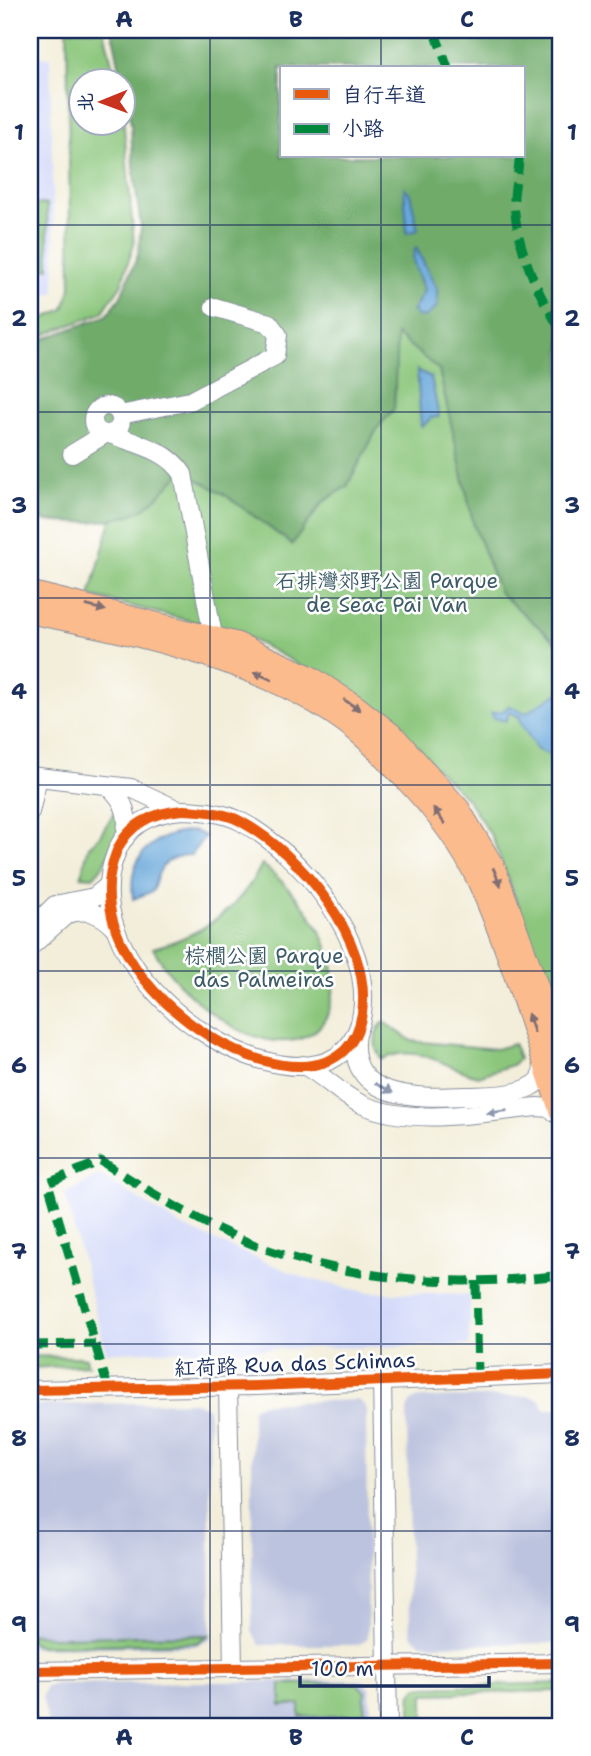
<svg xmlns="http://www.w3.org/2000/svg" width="591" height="1756" font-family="'Shantell Sans','LXGW WenKai TC',sans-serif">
	<rect width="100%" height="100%" fill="#fff"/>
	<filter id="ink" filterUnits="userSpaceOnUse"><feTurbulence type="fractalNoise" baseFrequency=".0143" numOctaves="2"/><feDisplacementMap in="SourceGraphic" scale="14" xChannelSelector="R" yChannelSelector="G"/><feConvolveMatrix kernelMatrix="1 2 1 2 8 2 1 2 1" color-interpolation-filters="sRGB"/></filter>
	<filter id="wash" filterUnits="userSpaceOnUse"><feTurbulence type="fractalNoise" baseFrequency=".00686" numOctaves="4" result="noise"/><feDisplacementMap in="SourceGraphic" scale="28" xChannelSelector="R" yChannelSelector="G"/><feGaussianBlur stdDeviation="1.57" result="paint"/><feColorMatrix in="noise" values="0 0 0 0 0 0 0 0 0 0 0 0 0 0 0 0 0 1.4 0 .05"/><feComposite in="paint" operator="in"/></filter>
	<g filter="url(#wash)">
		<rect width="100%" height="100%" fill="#f3eeda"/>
		<g fill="#d3d9f9">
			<polygon points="30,57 50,57 55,292 30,303"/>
			<polygon points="100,1175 183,1227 302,1277 364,1292 470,1295 469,1345 106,1352 65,1194"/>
		</g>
		<g fill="#bcc3de">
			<polygon points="530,1396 540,1400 545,1409 561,1409 561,1643 433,1645 421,1643 412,1636 410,1627 407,1410 411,1401 420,1398"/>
			<polygon points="358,1400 365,1405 366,1410 368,1639 358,1645 260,1645 252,1632 252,1408 263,1403"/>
			<polygon points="194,1402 207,1407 209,1415 211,1639 195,1646 33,1648 30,1645 30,1405"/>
			<polygon points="363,1680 370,1690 371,1726 49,1726 42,1696 46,1687 55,1684"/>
		</g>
		<g fill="#8bc67b" stroke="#537a6c" stroke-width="2">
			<polygon points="67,30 104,30 116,80 80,80 80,122 122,122 123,115 134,244 121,285 102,313 30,340 30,325 64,309 71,287"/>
			<polygon points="47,204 49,268 30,269 30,205"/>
			<polygon points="396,334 439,369 474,526 500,593 561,646 561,1018 492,837 468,800 399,731 287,658 239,633 90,596 111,520 145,507 183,470 227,496 292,544 323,502 347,486 378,427 394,409"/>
			<path d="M117,808c8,20 -9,55 -24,69l-12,-1 8,-30 10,-9z"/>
			<path d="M262,864c39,32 81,82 70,136 -3,14 -10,28 -23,35 -53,28 -133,-43 -156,-87 49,-13 86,-38 109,-84z"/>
			<path d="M384,1022l28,19 84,8 18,-5 5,15 -7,6 -34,11c-33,-8 -60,-34 -96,-17 -9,-10 -9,-28 2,-37z"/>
			<polygon points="30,1356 79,1357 86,1358 88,1365 30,1368"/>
			<polygon points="30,1633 53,1637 209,1635 196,1643 39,1646 30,1641"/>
			<polygon points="357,1683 365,1692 364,1715 300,1717 300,1704 281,1706 281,1684"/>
			<polygon points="561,1683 561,1691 424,1694 424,1726 411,1726 411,1695 417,1687"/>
		</g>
		<path fill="#70ab6b" stroke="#466d64" stroke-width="2" fill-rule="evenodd" d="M112,30h449v616l-61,-53 -26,-67 -35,-156 -42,-35 -3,74 -16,18 -31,59 -24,16 -31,42 -65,-48 -44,-25c-13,11 -25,29 -40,38 -24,15 -86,17 -113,8v-173l76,-28 14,-18 18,-43 3,-28 -8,-58 -2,-45zM281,68h242v88h-242zM416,248l21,41 1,11 -25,11 11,-20 -7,-18z"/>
		<g fill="#67a7da" stroke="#416b9c" stroke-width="2">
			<polygon points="404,187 410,194 418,230 407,233"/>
			<path d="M416,248l21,41v18l-12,10 -8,-1 -4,-5 11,-20c-2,-15 -17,-29 -8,-43z"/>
			<polygon points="417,370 431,377 439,417 431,418 423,426 421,426"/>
			<polygon points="556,694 561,695 561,771 553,756 537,750 520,722 520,717 509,712 506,721 494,718 491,713 503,711 509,706 526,713"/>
			<path d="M194,831l11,5 -14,19c-25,0 -33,13 -38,36l-20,8c-6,-43 19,-65 61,-68z"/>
		</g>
	</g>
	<g filter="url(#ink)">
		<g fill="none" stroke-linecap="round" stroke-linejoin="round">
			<g stroke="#878e9c" stroke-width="20">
				<g id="minor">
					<circle cx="107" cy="420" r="14"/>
					<polyline points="120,415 190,401 275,356 278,335 269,323 214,307"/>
					<path d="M110,434c26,10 57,15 73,40l30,162"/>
					<polyline points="72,454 105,434"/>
					<polyline points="30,776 131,788 176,809"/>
					<path d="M108,786c17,14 22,30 17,52"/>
					<path d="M183,810c19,1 40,2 57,11 60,32 133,119 122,192 -21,138 -301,-21 -246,-160 11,-29 38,-41 67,-43z"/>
					<polyline points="30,812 38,777"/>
					<polyline points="30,930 55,905 94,897 109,885"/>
					<path d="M30,947l37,-33c19,-6 34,-1 47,13"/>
					<path d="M356,1033c-11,69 65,65 112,63 22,-1 56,1 73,-17l3,-19"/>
					<path d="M303,1065c21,10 36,29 58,39 50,23 124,8 176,3l13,1 11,9"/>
					<polyline points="382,1380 388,1726"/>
					<polyline points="228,1386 233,1668"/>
					<polyline points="30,1390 256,1386 561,1374"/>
					<polyline points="30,1671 561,1663"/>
					<polyline points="30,1721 31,1726"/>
				</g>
			</g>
			<g stroke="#878e9c" stroke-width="25">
				<g id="major">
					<polyline points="30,593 236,644 309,677 356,707 394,737 458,809 494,869 561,1054"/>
					<path d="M30,612c108,21 255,52 338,128 13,12 25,26 37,38 30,31 56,64 74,103 33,74 56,153 82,230"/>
				</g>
			</g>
			<use href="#minor" stroke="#fff" stroke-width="18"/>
			<use href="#major" stroke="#fbbb8d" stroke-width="23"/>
			<g stroke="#00873e" stroke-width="9" stroke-dasharray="18 9" stroke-linecap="butt">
				<polyline points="434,30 448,68"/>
				<path d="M519,156c1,14 -5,28 -5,43 1,45 23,95 47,131"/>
				<polyline points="476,1281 478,1377"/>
				<polyline points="30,1345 95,1344"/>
				<path d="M108,1388l-60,-205 53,-22c57,36 115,73 180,93 90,29 187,32 280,21"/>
			</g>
			<g stroke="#fff" stroke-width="15">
				<g id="cycleway">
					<path d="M183,810c19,1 40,2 57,11 60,32 133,119 122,192 -21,138 -301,-21 -246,-160 11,-29 38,-41 67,-43z"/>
					<polyline points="30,1390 256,1386 561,1374"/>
					<polyline points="30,1671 561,1663"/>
				</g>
			</g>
			<use href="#cycleway" stroke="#e8590c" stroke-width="10"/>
		</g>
		<defs><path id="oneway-solid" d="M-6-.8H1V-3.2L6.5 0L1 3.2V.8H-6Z" transform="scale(1.75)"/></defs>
		<g fill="#806e73">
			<use href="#oneway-solid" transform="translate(96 608) rotate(14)"/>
			<use href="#oneway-solid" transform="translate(263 676) rotate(-156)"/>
			<use href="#oneway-solid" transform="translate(352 705) rotate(34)"/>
			<use href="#oneway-solid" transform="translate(439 816) rotate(-126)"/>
			<use href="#oneway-solid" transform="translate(497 877) rotate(67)"/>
			<use href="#oneway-solid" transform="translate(531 1023) rotate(-109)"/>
		</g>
		<g fill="#8d97ae">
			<use href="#oneway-solid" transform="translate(384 1088) rotate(27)"/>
			<use href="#oneway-solid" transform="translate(497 1112) rotate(173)"/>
		</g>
	</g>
	<path fill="none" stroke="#1b2f5e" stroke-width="2" stroke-opacity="0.55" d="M210,30v1696M381,30v38M381,156v1570M30,225h531M30,412h531M30,598h531M30,785h531M30,971h531M30,1158h531M30,1344h531M30,1531h531"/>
	<g text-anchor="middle" stroke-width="5" stroke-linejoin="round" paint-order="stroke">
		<g font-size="21" fill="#3d5c67" stroke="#fff">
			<text x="387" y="588">石排灣郊野公園 Parque<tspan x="387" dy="24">de Seac Pai Van</tspan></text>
			<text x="264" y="963">棕櫚公園 Parque<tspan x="264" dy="24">das Palmeiras</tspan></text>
		</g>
		<g font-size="21" fill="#1b2f5e" stroke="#fff">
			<text transform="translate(295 1364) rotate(-2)" y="7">紅荷路 Rua das Schimas</text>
		</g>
	</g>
	<rect width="591" height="1756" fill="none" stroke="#fff" stroke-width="77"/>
	<rect x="280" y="66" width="245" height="91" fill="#ffffff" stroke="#a4acbf" stroke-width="2"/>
	<rect x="294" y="89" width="35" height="10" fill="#e8590c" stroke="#a4acbf" stroke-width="2"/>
	<text x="342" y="102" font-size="21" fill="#1b2f5e">自行车道</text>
	<rect x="294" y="124" width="35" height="10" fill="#00873e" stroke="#a4acbf" stroke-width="2"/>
	<text x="342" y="136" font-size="21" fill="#1b2f5e">小路</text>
	<g transform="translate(102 102) rotate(269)"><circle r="33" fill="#ffffff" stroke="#a4acbf" stroke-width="2"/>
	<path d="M0-5L12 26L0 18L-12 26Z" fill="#c8321e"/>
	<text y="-10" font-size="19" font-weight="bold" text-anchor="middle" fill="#1b2f5e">北</text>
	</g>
	<path d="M300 1676v10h189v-10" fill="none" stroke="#1b2f5e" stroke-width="3.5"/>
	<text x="311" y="1676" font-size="21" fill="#1b2f5e" stroke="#ffffff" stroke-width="5" paint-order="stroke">100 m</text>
	<rect x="38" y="38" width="514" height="1680" fill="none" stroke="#1b2f5e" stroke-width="2.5"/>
	<g font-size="23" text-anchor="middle" font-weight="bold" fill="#1b2f5e">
		<text x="124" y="27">A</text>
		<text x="296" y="27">B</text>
		<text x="467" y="27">C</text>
		<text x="19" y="140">1</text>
		<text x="572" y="140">1</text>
		<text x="19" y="326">2</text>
		<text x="572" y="326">2</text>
		<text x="19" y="513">3</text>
		<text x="572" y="513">3</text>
		<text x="19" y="699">4</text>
		<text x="572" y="699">4</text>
		<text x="19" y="886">5</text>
		<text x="572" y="886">5</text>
		<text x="19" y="1073">6</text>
		<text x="572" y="1073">6</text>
		<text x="19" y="1259">7</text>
		<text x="572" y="1259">7</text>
		<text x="19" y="1446">8</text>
		<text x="572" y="1446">8</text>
		<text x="19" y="1632">9</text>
		<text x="572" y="1632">9</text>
		<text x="124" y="1745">A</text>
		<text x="296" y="1745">B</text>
		<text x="467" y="1745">C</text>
	</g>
</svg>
